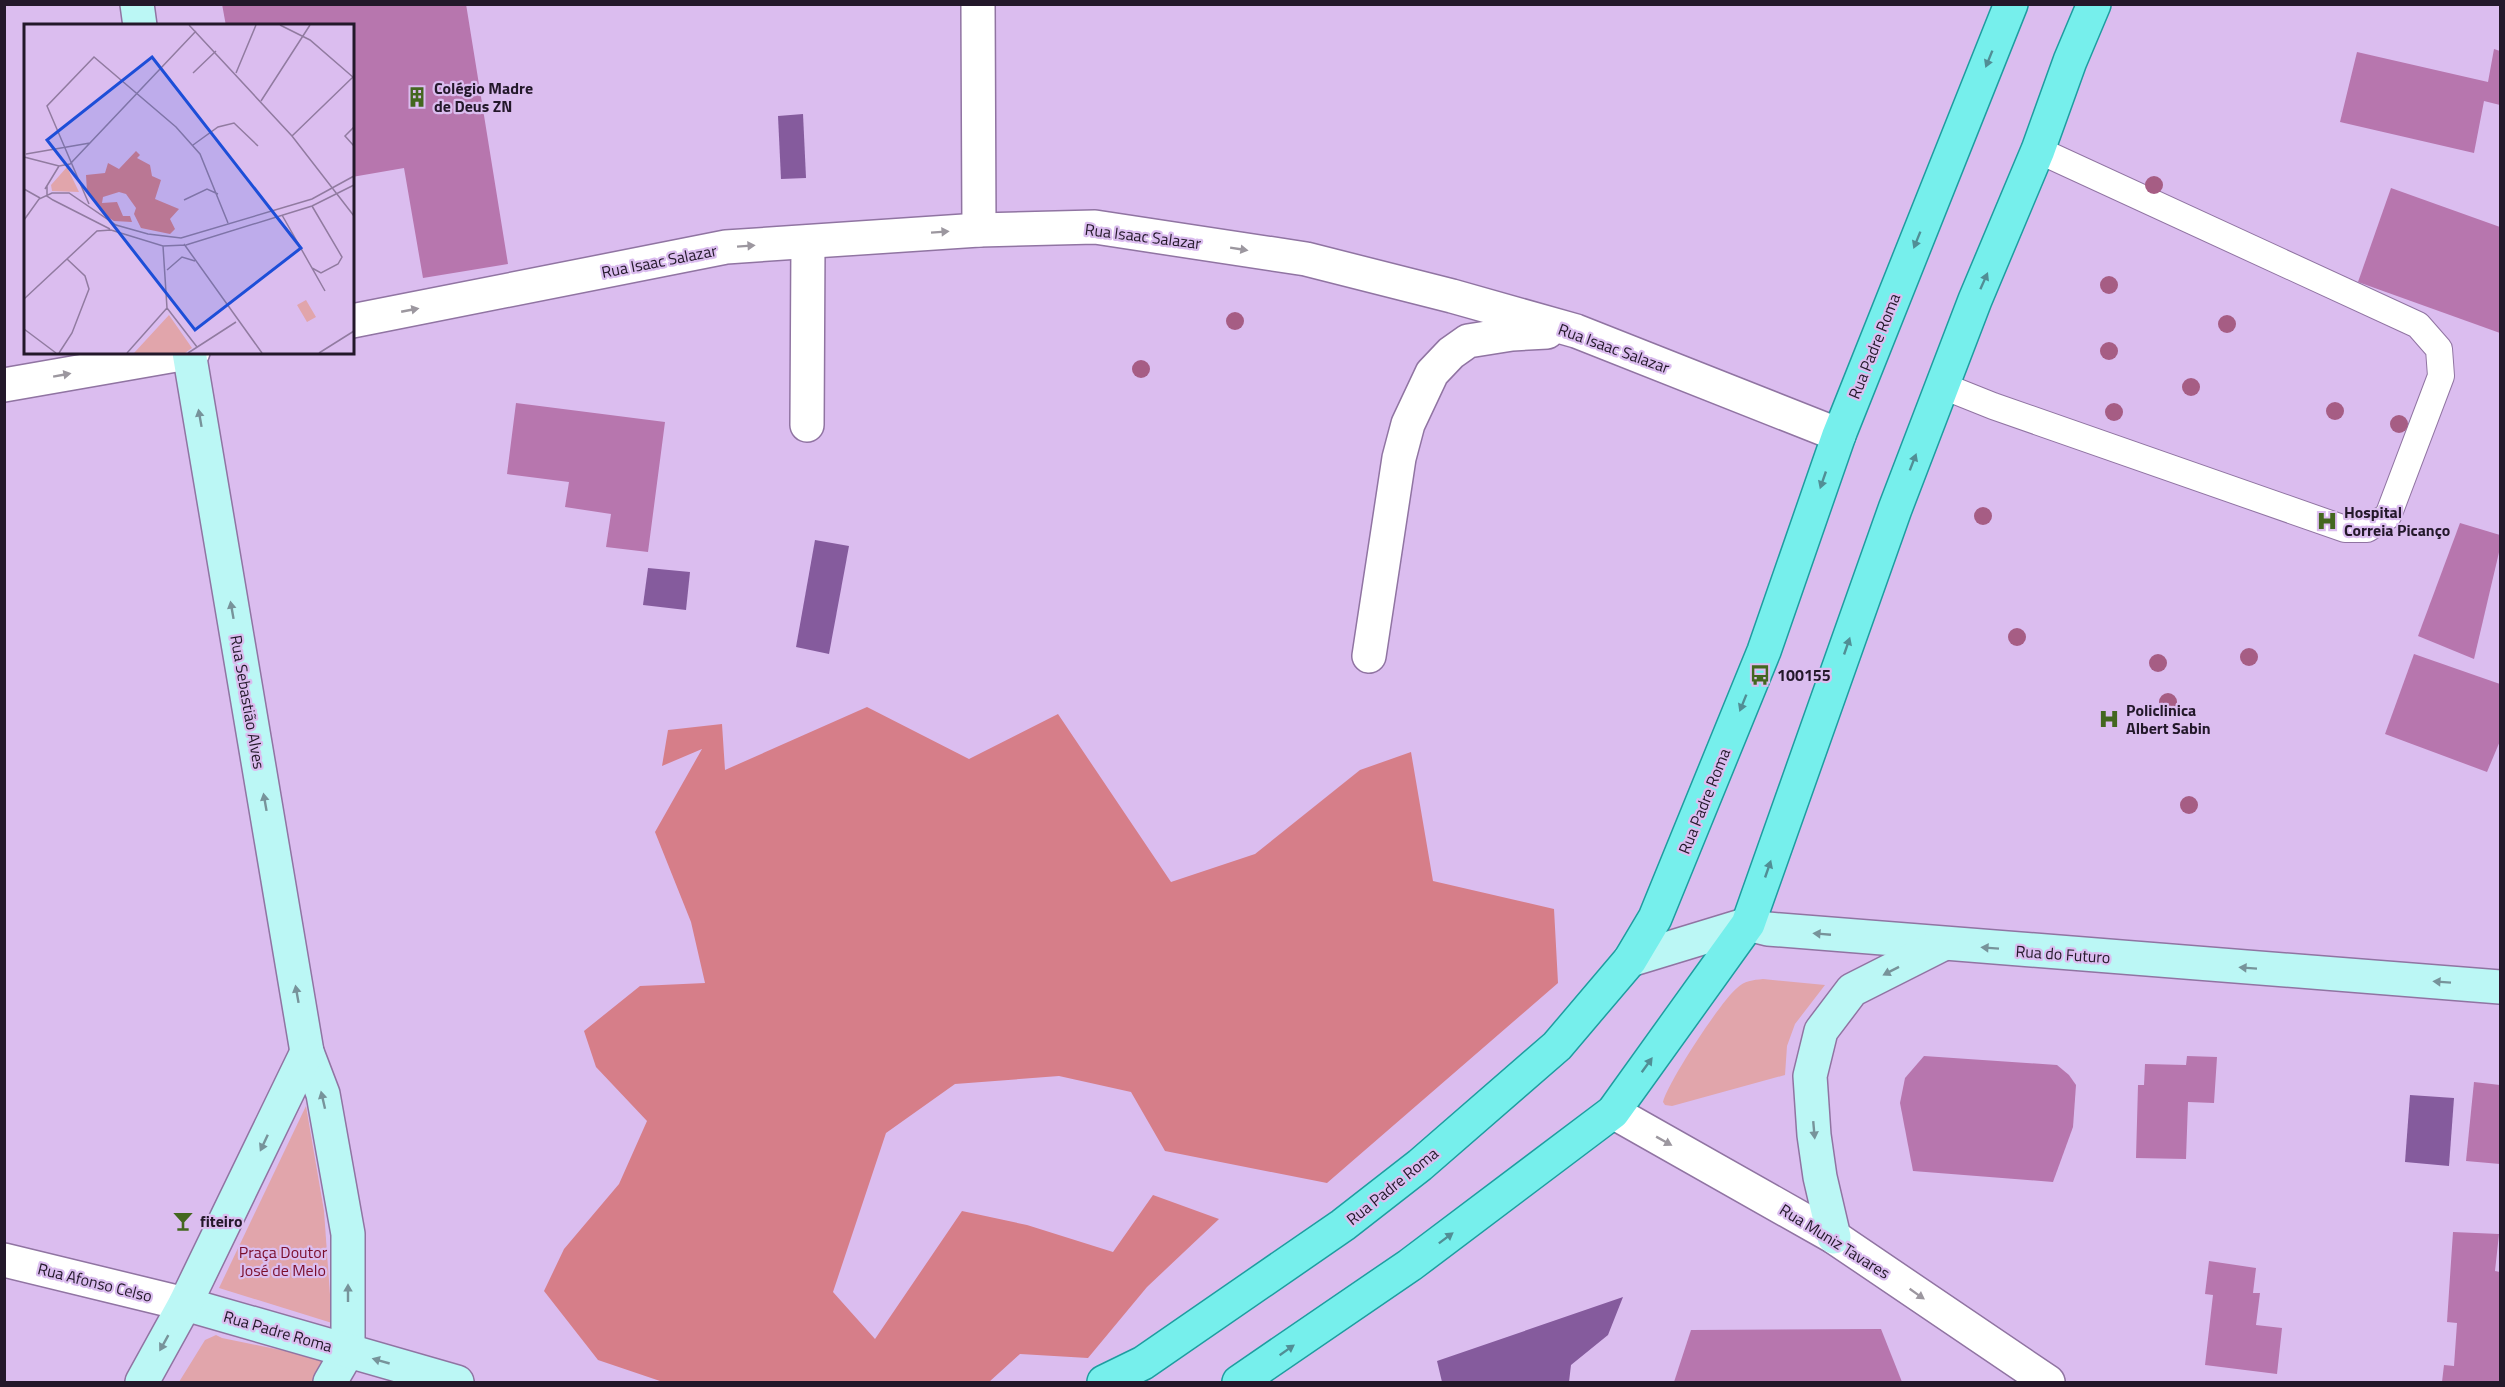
<svg xmlns="http://www.w3.org/2000/svg" width="2505" height="1387" font-family="'Titillium Web',sans-serif">
	<rect width="100%" height="100%" fill="#dbbdef"/>
	<g fill="#e1a5ab">
		<path d="M1763,979l62,6 -30,39 -8,22 -2,29 -113,31 -7,-1 -2,-3c5,-20 58,-101 74,-114 7,-7 16,-8 26,-9z"/>
		<polygon points="306,1106 324,1211 332,1323 219,1288"/>
		<polygon points="216,1335 222,1338 330,1360 321,1382 179,1382 205,1340"/>
	</g>
	<polygon fill="#d67e89" points="867,707 969,759 1058,714 1171,882 1255,854 1360,770 1411,752 1433,881 1554,909 1558,983 1327,1183 1165,1151 1131,1092 1059,1076 955,1084 886,1133 833,1292 875,1339 962,1211 1027,1225 1113,1252 1153,1195 1219,1219 1147,1287 1088,1358 1020,1354 989,1382 663,1382 598,1360 544,1291 564,1249 619,1184 647,1121 596,1067 584,1031 640,986 705,983 691,922 655,832 702,749 662,766 668,730 722,724 725,770"/>
	<g fill="#855b9d">
		<polygon points="803,114 806,178 781,179 778,116"/>
		<polygon points="815,540 849,546 829,654 796,647"/>
		<polygon points="648,568 690,572 686,610 643,605"/>
		<polygon points="2410,1095 2454,1098 2449,1166 2405,1162"/>
		<polygon points="1623,1297 1608,1335 1571,1365 1569,1382 1442,1382 1437,1361"/>
	</g>
	<g fill="#b776ae">
		<polygon points="222,4 466,4 508,264 423,278 404,168 352,177 352,26 226,26"/>
		<polygon points="2494,49 2500,51 2500,105 2484,101 2474,153 2340,122 2357,52 2488,82"/>
		<polygon points="2391,188 2500,227 2500,333 2358,282"/>
		<polygon points="516,403 665,422 648,552 606,547 611,514 565,507 569,482 507,474"/>
		<polygon points="2460,523 2500,535 2500,548 2474,659 2418,636"/>
		<polygon points="2414,654 2500,684 2500,741 2487,772 2385,734"/>
		<polygon points="1924,1056 2057,1065 2069,1075 2076,1085 2073,1127 2053,1182 1913,1171 1900,1103 1905,1078"/>
		<polygon points="2187,1056 2217,1057 2214,1103 2188,1102 2186,1159 2136,1158 2138,1085 2144,1085 2145,1064 2186,1065"/>
		<polygon points="2474,1082 2500,1085 2500,1164 2466,1161"/>
		<polygon points="2453,1232 2499,1234 2495,1271 2500,1272 2500,1382 2442,1382 2444,1365 2454,1366 2457,1323 2447,1322"/>
		<polygon points="2209,1261 2256,1268 2253,1293 2260,1293 2256,1325 2282,1328 2277,1374 2205,1365 2213,1295 2205,1294"/>
		<polygon points="1881,1329 1902,1382 1674,1382 1691,1330"/>
	</g>
	<g fill="none" stroke-linecap="round" stroke-linejoin="round">
		<g stroke="#9074a2" stroke-width="28">
			<polyline id="lane" points="1943,386 1993,406 2345,529 2367,529 2388,516 2441,376 2439,349 2418,325 2038,150"/>
		</g>
		<g stroke="#9074a2" stroke-width="36">
			<g id="street">
				<polyline points="978,4 979,230"/>
				<polyline points="352,321 726,247 979,230 1095,227 1306,259 1452,296 1576,331 1839,435"/>
				<polyline points="4,385 193,352"/>
				<polyline points="807,425 808,242"/>
				<polyline points="1369,656 1399,458 1408,424 1432,373 1451,353 1468,341 1512,334 1547,332"/>
				<polyline points="1613,1112 1834,1237 2048,1382"/>
				<polyline points="4,1260 185,1304"/>
			</g>
		</g>
		<g stroke="#9074a2" stroke-width="36">
			<g id="secondary">
				<polyline points="137,4 140,26"/>
				<polyline points="189,352 307,1052 323,1094 348,1234 348,1351 330,1382"/>
				<polyline points="1630,960 1748,924 1768,929 2500,987"/>
				<polyline points="1834,1237 1820,1177 1814,1135 1810,1076 1821,1031 1852,990 1943,944"/>
				<polyline points="185,1304 457,1382"/>
				<polyline points="142,1382 185,1304 307,1052"/>
			</g>
		</g>
		<g stroke="#1e9da0" stroke-width="36">
			<g id="primary">
				<polyline points="1104,1382 1143,1363 1343,1225 1420,1165 1557,1046 1630,960 1655,918 1764,651 1839,435 2011,4"/>
				<polyline points="1239,1382 1410,1265 1613,1112 1748,924 1895,509 1975,300 2038,150 2070,61 2094,4"/>
			</g>
		</g>
		<use href="#lane" stroke="#fff" stroke-width="26"/>
		<use href="#street" stroke="#fff" stroke-width="33"/>
		<use href="#secondary" stroke="#bbf7f5" stroke-width="33"/>
		<use href="#primary" stroke="#76efec" stroke-width="33"/>
	</g>
	<g fill="#a65d84">
		<circle cx="2154" cy="185" r="9"/>
		<circle cx="2109" cy="285" r="9"/>
		<circle cx="1235" cy="321" r="9"/>
		<circle cx="2227" cy="324" r="9"/>
		<circle cx="2109" cy="351" r="9"/>
		<circle cx="1141" cy="369" r="9"/>
		<circle cx="2191" cy="387" r="9"/>
		<circle cx="2335" cy="411" r="9"/>
		<circle cx="2114" cy="412" r="9"/>
		<circle cx="2399" cy="424" r="9"/>
		<circle cx="1983" cy="516" r="9"/>
		<circle cx="2017" cy="637" r="9"/>
		<circle cx="2249" cy="657" r="9"/>
		<circle cx="2158" cy="663" r="9"/>
		<circle cx="2168" cy="702" r="9"/>
		<circle cx="2189" cy="805" r="9"/>
	</g>
	<defs><path id="oneway-solid" d="M-6-.8H1V-3.2L6.5 0L1 3.2V.8H-6Z" transform="scale(1.5)"/></defs>
	<g fill="#518e95">
		<use href="#oneway-solid" transform="translate(1989 59) rotate(112)"/>
		<use href="#oneway-solid" transform="translate(1917 240) rotate(112)"/>
		<use href="#oneway-solid" transform="translate(1984 281) rotate(-66)"/>
		<use href="#oneway-solid" transform="translate(1913 462) rotate(-69)"/>
		<use href="#oneway-solid" transform="translate(1823 480) rotate(109)"/>
		<use href="#oneway-solid" transform="translate(1847 646) rotate(-71)"/>
		<use href="#oneway-solid" transform="translate(1743 703) rotate(112)"/>
		<use href="#oneway-solid" transform="translate(1768 869) rotate(-71)"/>
		<use href="#oneway-solid" transform="translate(1647 1065) rotate(-54)"/>
		<use href="#oneway-solid" transform="translate(1446 1238) rotate(-37)"/>
		<use href="#oneway-solid" transform="translate(1287 1350) rotate(-35)"/>
	</g>
	<g fill="#9c979f">
		<use href="#oneway-solid" transform="translate(940 232) rotate(-4)"/>
		<use href="#oneway-solid" transform="translate(746 246) rotate(-4)"/>
		<use href="#oneway-solid" transform="translate(1239 249) rotate(9)"/>
		<use href="#oneway-solid" transform="translate(410 310) rotate(-11)"/>
		<use href="#oneway-solid" transform="translate(62 375) rotate(-10)"/>
		<use href="#oneway-solid" transform="translate(1664 1141) rotate(29)"/>
		<use href="#oneway-solid" transform="translate(1917 1294) rotate(35)"/>
	</g>
	<g fill="#77939a">
		<use href="#oneway-solid" transform="translate(200 418) rotate(-100)"/>
		<use href="#oneway-solid" transform="translate(232 610) rotate(-100)"/>
		<use href="#oneway-solid" transform="translate(265 802) rotate(-100)"/>
		<use href="#oneway-solid" transform="translate(1822 934) rotate(-175)"/>
		<use href="#oneway-solid" transform="translate(1990 948) rotate(-176)"/>
		<use href="#oneway-solid" transform="translate(2248 968) rotate(-176)"/>
		<use href="#oneway-solid" transform="translate(1891 971) rotate(153)"/>
		<use href="#oneway-solid" transform="translate(2442 982) rotate(-176)"/>
		<use href="#oneway-solid" transform="translate(297 994) rotate(-100)"/>
		<use href="#oneway-solid" transform="translate(323 1100) rotate(-103)"/>
		<use href="#oneway-solid" transform="translate(1814 1130) rotate(85)"/>
		<use href="#oneway-solid" transform="translate(264 1143) rotate(115)"/>
		<use href="#oneway-solid" transform="translate(348 1293) rotate(-90)"/>
		<use href="#oneway-solid" transform="translate(164 1343) rotate(119)"/>
		<use href="#oneway-solid" transform="translate(381 1361) rotate(-164)"/>
	</g>
	<defs>
		<g id="building-bare" transform="scale(1.62)"><path d="M-4-6H4V6H1V3H-1V6H-4ZM-2.5-4.3h1.7v1.8h-1.7ZM.8-4.3h1.7v1.8H.8ZM-2.5-1h1.7V.8h-1.7ZM.8-1h1.7V.8H.8Z" fill="#43671f" stroke="#dbbdef" stroke-width="2.5" paint-order="stroke"/></g>
		<g id="hospital-bare" transform="scale(1.62)"><path d="M-5-5h3v3.5h4V-5h3V5h-3V1.5h-4V5h-3Z" fill="#43671f" stroke="#dbbdef" stroke-width="2.5" paint-order="stroke"/></g>
		<g id="bus-bare" transform="scale(1.62)"><path d="M-5-6H5V4H4V6H2V4H-2V6H-4V4H-5ZM-3.5-4V0h7V-4ZM-3.5 1.2v1.5H-2V1.2ZM2 1.2v1.5H3.5V1.2Z" fill="#43671f" stroke="#dbbdef" stroke-width="2.5" paint-order="stroke"/></g>
		<g id="bar-bare" transform="scale(1.62)"><path d="M-6-5H6L.8 .8V4.5H3.5V6h-7V4.5H-.8V.8Z" fill="#43671f" stroke="#dbbdef" stroke-width="2.5" paint-order="stroke"/></g>
	</defs>
	<g fill-rule="evenodd">
		<use href="#building-bare" x="417" y="97"/>
		<use href="#hospital-bare" x="2327" y="521"/>
		<use href="#bus-bare" x="1760" y="675"/>
		<use href="#hospital-bare" x="2109" y="719"/>
		<use href="#bar-bare" x="183" y="1221"/>
	</g>
	<g text-anchor="middle" stroke-width="4.5" stroke-linejoin="round" paint-order="stroke">
		<g font-size="16" font-weight="bold" fill="#23182a" stroke="#dbbdef" text-anchor="start">
			<text x="434" y="94">Colégio Madre<tspan x="434" dy="18">de Deus ZN</tspan></text>
			<text x="2344" y="518">Hospital<tspan x="2344" dy="18">Correia Picanço</tspan></text>
			<text x="1777" y="681">100155</text>
			<text x="2126" y="716">Policlinica<tspan x="2126" dy="18">Albert Sabin</tspan></text>
			<text x="200" y="1227">fiteiro</text>
		</g>
		<g font-size="16" fill="#23182a" stroke="#dbbdef">
			<text transform="translate(1143 236) rotate(7)" y="6">Rua Isaac Salazar</text>
			<text transform="translate(659 261) rotate(-11)" y="6">Rua Isaac Salazar</text>
			<text transform="translate(1874 346) rotate(-68)" y="6">Rua Padre Roma</text>
			<text transform="translate(1614 348) rotate(20)" y="6">Rua Isaac Salazar</text>
			<text transform="translate(248 702) rotate(80)" y="6">Rua Sebastião Alves</text>
			<text transform="translate(1704 801) rotate(-68)" y="6">Rua Padre Roma</text>
			<text transform="translate(2063 954) rotate(4)" y="6">Rua do Futuro</text>
			<text transform="translate(1392 1186) rotate(-39)" y="6">Rua Padre Roma</text>
			<text transform="translate(1835 1241) rotate(32)" y="6">Rua Muniz Tavares</text>
			<text transform="translate(95 1282) rotate(14)" y="6">Rua Afonso Celso</text>
			<text transform="translate(278 1331) rotate(16)" y="6">Rua Padre Roma</text>
		</g>
		<g font-size="16" fill="#7a0e2d" stroke="#dbbdef">
			<text x="283" y="1258">Praça Doutor<tspan x="283" dy="18">José de Melo</tspan></text>
		</g>
	</g>
	<g transform="translate(24 24)">
		<rect width="330" height="330" fill="#dbbdef"/>
		<path d="M43,143l12,25 -27,-1 -1,-6zM282,276l10,17 -9,5 -10,-17zM145,291l23,33 -7,5h-51z" fill="#e1a5ab"/>
		<path d="M112,127l4,4 -3,3 13,7 2,11 9,4 -6,19 24,10 -9,10 5,10 -5,5 -29,-6 -7,-14 2,-6 -10,-14 -7,-2 -16,5 -1,6 15,-1 6,14h7l2,6 -18,-1 -11,-7 -16,-22 -1,-17 19,-2 3,-10 11,6z" fill="#d67e89"/>
		<path fill="none" stroke="#917ba0" stroke-width="1.5" d="M165,1l103,111 62,80M256,1l30,15 44,38M169,49l23,-22M212,49l20,-48M237,77l49,-76M330,103l-9,9 9,10M268,112l61,-59M169,121l25,-18 16,-4 24,23M2,130l64,-11M0,133l35,9 11,-2 126,-133M23,162v10l6,4 57,29M0,165l16,9M21,165l14,-23M160,176l23,-11 11,5M65,180l-42,-98 47,-49 82,70 24,27 28,69M258,191l43,76M0,196l15,-21 13,-6h17l47,32 32,9 33,4 131,-39 42,-23M160,220l78,109M288,244l9,5 17,-9 4,-7 -30,-51M143,246l15,-13 13,4M0,275l73,-68 14,-1 52,16 23,-1 126,-39 42,-21M143,284l30,39M0,305l32,24M35,329l13,-20 17,-44 -4,-13 -18,-17M103,329l40,-45 -4,-62M164,329l48,-31M295,329l35,-22"/>
		<path fill="#1d4ed8" fill-opacity="0.15" stroke="#1d4ed8" stroke-width="3" d="M128,33l149,191 -106,82 -148,-190z"/>
		<rect width="330" height="330" fill="none" stroke="#23182a" stroke-width="3"/>
	</g>
	<rect width="2505" height="1387" fill="none" stroke="#23182a" stroke-width="12"/>
</svg>
